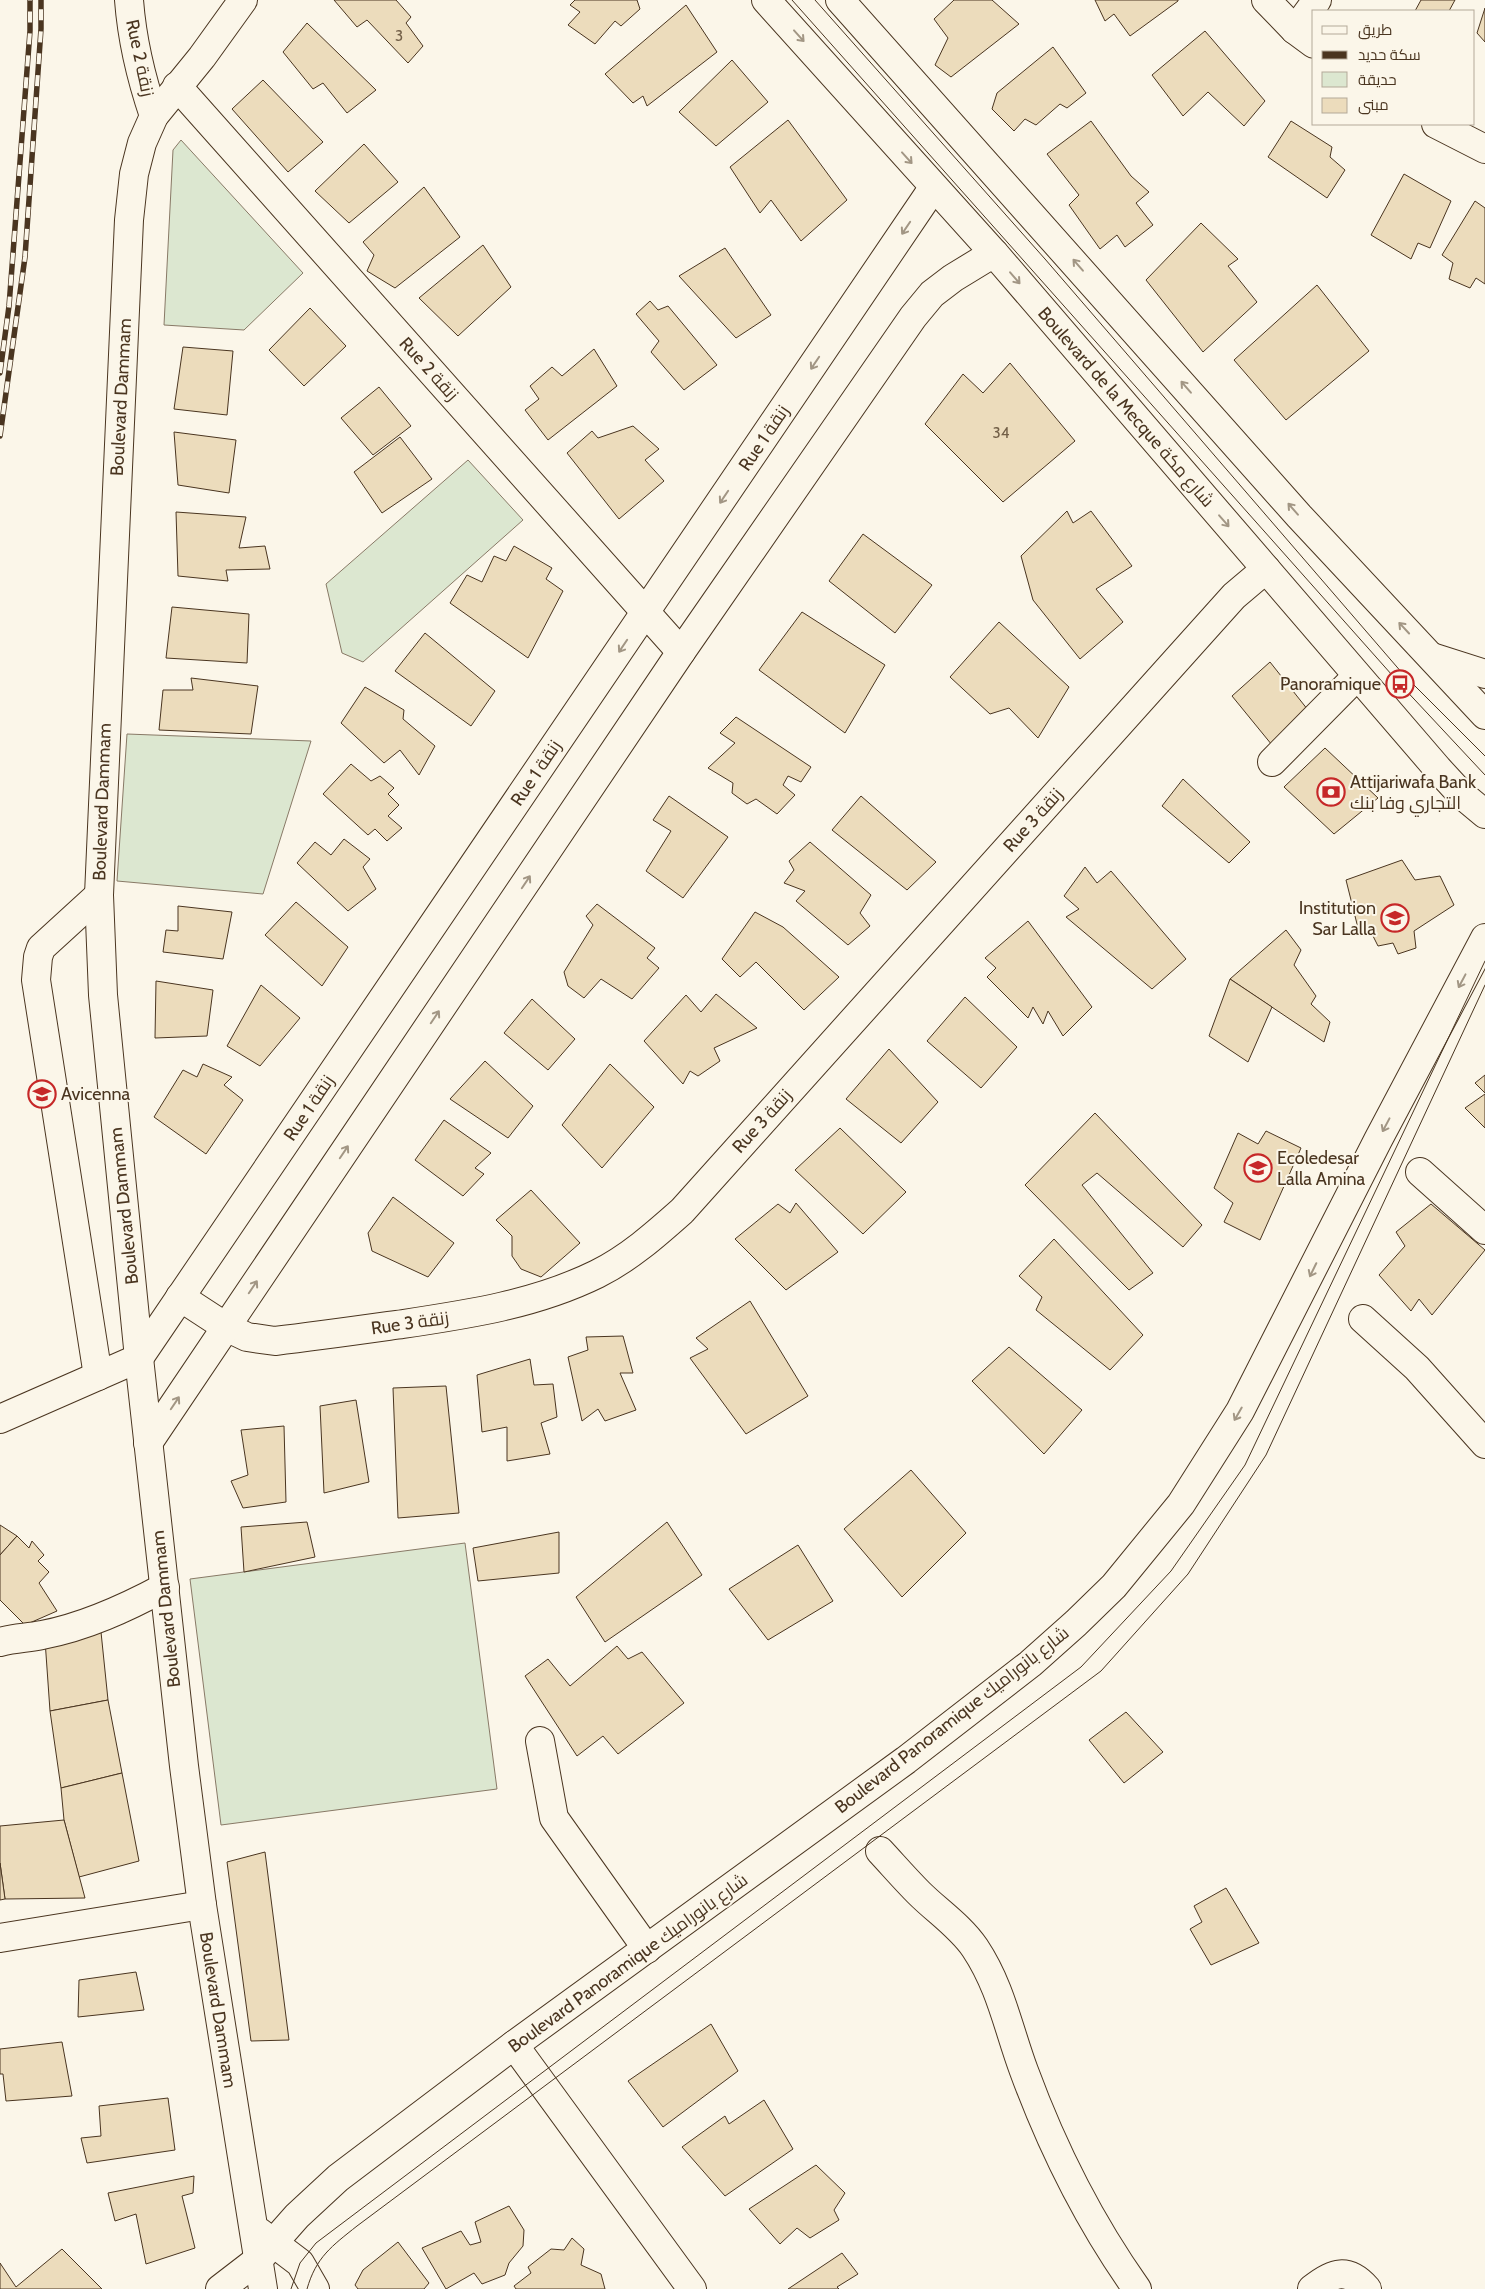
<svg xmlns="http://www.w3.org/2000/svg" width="1485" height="2289" font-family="Cabin,Cairo,sans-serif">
	<rect width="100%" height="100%" fill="#fbf6e9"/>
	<g fill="#dce7d0" stroke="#887966">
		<polygon points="181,140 303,273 244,330 164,325 173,150"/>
		<polygon points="468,460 523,520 363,662 342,653 326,584"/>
		<polygon points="127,734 311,741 263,894 117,881"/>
		<polygon points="465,1543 497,1789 221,1825 190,1579"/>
	</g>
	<g fill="#ecdcbc" stroke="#4a3520">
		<polygon points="334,0 396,0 411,17 406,23 423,46 408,63 367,20 357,27"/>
		<polygon points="575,0 637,0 640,9 621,26 615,21 595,44 568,25 580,12 570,5"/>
		<polygon points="954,0 992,0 1019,24 951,77 935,65 948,38 934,19"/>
		<polygon points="1095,0 1178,0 1178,1 1130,36 1114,14 1105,21"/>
		<polygon points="1421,0 1455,0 1449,11 1415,11"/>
		<polygon points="686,5 717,52 647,106 643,96 633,103 605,74"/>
		<polygon points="1485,8 1485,42 1477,33"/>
		<polygon points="307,23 376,90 347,113 323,83 313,89 283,52"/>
		<polygon points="1205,31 1265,101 1244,126 1208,92 1183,116 1152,75"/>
		<polygon points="1053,47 1086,93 1067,108 1060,104 1036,125 1025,119 1014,131 992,109 997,93"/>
		<polygon points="732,60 768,102 716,146 679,112"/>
		<polygon points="263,80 323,142 288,172 232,109"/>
		<polygon points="788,120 847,200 801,241 771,200 760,213 730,167"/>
		<polygon points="1091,121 1131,176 1149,192 1136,203 1153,225 1125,247 1117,235 1100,249 1069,205 1079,195 1047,154"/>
		<polygon points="1291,121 1332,147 1330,157 1345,170 1327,198 1268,157"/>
		<polygon points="364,144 398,182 349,223 315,191"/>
		<polygon points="1404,174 1451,201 1430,248 1418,243 1411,259 1371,235"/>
		<polygon points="424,187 460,237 395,288 367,271 374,255 363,242"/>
		<polygon points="1475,201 1485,208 1485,284 1476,278 1470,288 1449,279 1453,263 1442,255"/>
		<polygon points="1201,223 1238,259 1228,266 1257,302 1203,352 1146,280"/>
		<polygon points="483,245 511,287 458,336 419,298"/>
		<polygon points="725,248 771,315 736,338 679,276"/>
		<polygon points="1317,285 1369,351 1286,420 1234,360"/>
		<polygon points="650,301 658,310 668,306 717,365 684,390 651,352 659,341 636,314"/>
		<polygon points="310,308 346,346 304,386 269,350"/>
		<polygon points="183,347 233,351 227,415 174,409"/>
		<polygon points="594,349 617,386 548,440 525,410 539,399 530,386 552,367 562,376"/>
		<polygon points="1010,363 1075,441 1003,502 925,424 963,374 983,393"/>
		<polygon points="379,387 411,426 373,455 341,418"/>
		<polygon points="633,426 659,449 645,460 664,481 619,519 567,453 592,431 598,438"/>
		<polygon points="174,432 236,440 229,493 178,485"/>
		<polygon points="400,437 432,479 382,513 354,472"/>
		<polygon points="1067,511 1073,523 1091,511 1132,566 1096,589 1123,622 1080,659 1033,600 1021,556"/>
		<polygon points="176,512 246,517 239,548 265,546 270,569 226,570 228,581 178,576"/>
		<polygon points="863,534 932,585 895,633 829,581"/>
		<polygon points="514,546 552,568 546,579 563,591 528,658 450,603 467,575 482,582 494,556 506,561"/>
		<polygon points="172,607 249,614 247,663 166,658"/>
		<polygon points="802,612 885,665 845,733 759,670"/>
		<polygon points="999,622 1069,687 1038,738 1009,708 990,714 950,677"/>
		<polygon points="425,633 495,691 471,726 395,671"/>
		<polygon points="1270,662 1308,710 1272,745 1232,696"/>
		<polygon points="191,678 258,686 251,734 159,730 163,690 193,690"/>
		<polygon points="365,687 404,710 403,719 435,746 419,775 400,750 384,763 341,723"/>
		<polygon points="736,717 811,767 801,782 788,776 783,785 795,795 777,814 756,799 747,804 732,793 733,783 708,768 735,743 720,733"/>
		<polygon points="1325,748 1378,798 1334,834 1284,787"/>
		<polygon points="351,764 371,781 380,776 394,788 388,794 399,805 388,816 402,828 387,841 375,829 368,835 323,794"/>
		<polygon points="1183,779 1250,842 1229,863 1162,806"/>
		<polygon points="669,796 728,837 683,898 646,871 671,831 653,820"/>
		<polygon points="861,796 936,862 907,890 832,830"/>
		<polygon points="344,839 370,859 363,867 376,889 348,911 297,863 315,842 331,855"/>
		<polygon points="810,842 871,895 860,913 870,926 848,945 796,901 805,891 784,883 794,870 789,861"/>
		<polygon points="1402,860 1415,880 1440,876 1454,905 1414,931 1416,948 1398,954 1393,943 1378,946 1372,934 1360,936 1346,880"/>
		<polygon points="1085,867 1097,883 1111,871 1186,959 1152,989 1066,917 1079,909 1064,896"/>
		<polygon points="296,902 348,947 322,986 265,935"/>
		<polygon points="597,904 655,948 647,958 659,968 632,999 601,979 584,998 568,986 564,972 593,925 586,916"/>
		<polygon points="178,906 232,912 223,959 163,952 166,930 178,931"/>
		<polygon points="755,912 783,927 839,977 804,1010 756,962 740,977 722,959"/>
		<polygon points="1028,921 1092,1007 1063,1036 1048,1011 1043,1024 1033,1007 1028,1018 987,977 996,968 985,958"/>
		<polygon points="1286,930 1301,950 1294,965 1316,996 1311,1004 1330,1022 1324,1042 1230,979"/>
		<polygon points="1230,979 1272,1007 1248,1062 1209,1036"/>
		<polygon points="156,981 213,990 207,1036 155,1038"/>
		<polygon points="261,985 300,1018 260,1066 227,1046"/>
		<polygon points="716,994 757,1028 714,1048 720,1061 698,1076 690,1071 683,1084 644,1041 686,995 701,1012"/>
		<polygon points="965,997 1017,1047 981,1088 927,1041"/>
		<polygon points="532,999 575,1039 548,1070 504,1033"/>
		<polygon points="889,1049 938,1102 901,1143 846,1099"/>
		<polygon points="485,1061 533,1106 508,1138 450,1099"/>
		<polygon points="203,1064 232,1077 224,1085 243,1100 206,1154 154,1117 183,1070 197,1077"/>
		<polygon points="610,1064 654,1107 602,1168 562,1125"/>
		<polygon points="1485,1075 1485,1093 1475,1083"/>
		<polygon points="1485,1094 1485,1128 1465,1108"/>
		<polygon points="1095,1113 1202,1225 1183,1247 1097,1173 1082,1185 1153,1273 1129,1290 1025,1185"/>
		<polygon points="444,1120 491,1153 475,1168 484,1174 463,1196 415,1160"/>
		<polygon points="840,1128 906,1192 863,1234 795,1170"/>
		<polygon points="1266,1131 1301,1148 1260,1240 1224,1222 1233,1203 1214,1188 1238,1133 1258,1144"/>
		<polygon points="531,1190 580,1243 541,1277 521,1269 512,1256 512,1236 496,1220"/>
		<polygon points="393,1197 454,1243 428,1277 372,1251 368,1233"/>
		<polygon points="796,1203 838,1252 786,1290 735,1239 778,1204 790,1213"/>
		<polygon points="1431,1204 1485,1250 1432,1315 1419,1299 1411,1311 1379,1275 1405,1246 1396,1232"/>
		<polygon points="1054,1239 1143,1335 1110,1370 1036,1310 1042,1297 1019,1276"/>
		<polygon points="750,1301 808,1396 746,1434 690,1358 708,1349 696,1338"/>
		<polygon points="623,1336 633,1373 620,1373 636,1410 605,1421 598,1409 582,1421 568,1357 588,1350 586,1337"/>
		<polygon points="1009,1347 1082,1410 1044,1454 972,1381"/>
		<polygon points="530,1359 534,1385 553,1384 557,1417 541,1423 550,1454 507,1461 507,1427 482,1432 477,1375"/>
		<polygon points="446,1386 459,1513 398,1518 393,1388"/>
		<polygon points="356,1400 369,1482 324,1493 320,1406"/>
		<polygon points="284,1426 286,1502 243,1508 231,1481 248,1475 241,1430"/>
		<polygon points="911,1470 966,1533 902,1597 844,1529"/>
		<polygon points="307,1522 315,1557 244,1572 241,1527"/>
		<polygon points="667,1522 702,1575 605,1642 576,1597"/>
		<polygon points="0,1525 17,1536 0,1555"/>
		<polygon points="559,1532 559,1573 478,1581 473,1548"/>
		<polygon points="17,1536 29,1548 32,1541 44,1555 38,1561 49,1572 39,1583 57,1611 25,1625 0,1600 0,1555"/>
		<polygon points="798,1545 833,1601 768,1640 729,1589"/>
		<polygon points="101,1632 108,1700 50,1711 45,1640"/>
		<polygon points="617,1646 628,1659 642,1652 684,1703 618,1754 603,1736 577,1756 525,1676 548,1659 570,1686"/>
		<polygon points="108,1700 122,1773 61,1788 50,1711"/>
		<polygon points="1126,1712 1163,1752 1124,1783 1089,1740"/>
		<polygon points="122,1773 139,1861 79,1877 64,1820 61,1788"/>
		<polygon points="64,1820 85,1898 5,1899 0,1863 0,1826"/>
		<polygon points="265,1852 289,2040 251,2041 227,1862"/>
		<polygon points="0,1863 5,1899 0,1900"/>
		<polygon points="1226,1888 1259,1943 1211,1965 1190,1929 1202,1922 1194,1906"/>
		<polygon points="136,1972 144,2010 78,2017 79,1980"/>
		<polygon points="711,2024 738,2071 663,2127 628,2081"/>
		<polygon points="62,2042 72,2096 6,2101 3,2074 0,2074 0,2049"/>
		<polygon points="168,2098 175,2150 87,2163 81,2138 101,2136 99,2106"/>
		<polygon points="764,2100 793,2149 725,2196 682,2147 725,2116 729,2124"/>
		<polygon points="816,2165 845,2193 834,2210 839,2220 810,2238 797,2228 780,2244 749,2209"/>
		<polygon points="194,2176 193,2193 182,2196 195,2248 146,2264 136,2214 115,2221 108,2193"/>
		<polygon points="509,2206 524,2230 523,2246 509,2263 505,2275 482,2284 474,2273 446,2289 422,2248 461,2231 470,2245 481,2242 475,2222"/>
		<polygon points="572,2238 584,2249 581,2265 601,2274 605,2289 516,2289 514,2286 531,2273 528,2267 551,2249 564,2250"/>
		<polygon points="398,2242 429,2283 424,2289 358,2289 355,2285 363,2270"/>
		<polygon points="62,2249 102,2289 0,2289 0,2263 16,2287"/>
		<polygon points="842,2253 858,2274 837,2287 839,2289 788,2289"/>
	</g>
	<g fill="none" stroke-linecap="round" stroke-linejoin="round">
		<g stroke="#4a3520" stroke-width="30">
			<g id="minor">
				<path d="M129,0c3,40 12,78 25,116"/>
				<polyline points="243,0 202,57 154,116 142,143 134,174 129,220 99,895 103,995 139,1358 184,1766 202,1905 263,2289"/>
				<polyline points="1266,0 1295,30 1314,44"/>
				<polyline points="1295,30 1317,0"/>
				<polyline points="177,86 681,652"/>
				<polyline points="1436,124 1485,149"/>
				<polyline points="1272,762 1357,676"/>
				<polyline points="1420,1172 1485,1230"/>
				<path d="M180,1297l46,30 21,10 28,4c43,-5 85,-11 128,-17 67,-10 133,-20 194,-50 32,-16 58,-39 85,-63l552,-615 32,-27"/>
				<polyline points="1363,1319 1417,1368 1485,1444"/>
				<polyline points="98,1376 36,980 38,957 41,948 99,895"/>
				<polyline points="0,1419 139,1358 933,188"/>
				<polyline points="148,1443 681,652 913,317 932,294 953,278 994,253"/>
				<path d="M0,1642c14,-4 28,-4 42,-7 43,-8 84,-27 123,-48"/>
				<polyline points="540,1741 554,1818 647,1949"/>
				<path d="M880,1851c13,14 25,28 39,42 18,18 41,33 56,55 26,39 33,80 49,123 28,76 66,152 113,218"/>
				<polyline points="0,1938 202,1905"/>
				<polyline points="514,2045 692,2289"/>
				<polyline points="259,2232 300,2263 315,2289"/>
				<polyline points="220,2289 259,2259 297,2216 338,2178 514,2045 906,1760 1030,1664 1076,1623 1114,1586 1181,1504 1240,1411 1378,1140 1485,938"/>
				<path d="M1312,2289c21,-17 36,-22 55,0"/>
			</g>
		</g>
		<g stroke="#4a3520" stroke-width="30">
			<g id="major">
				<polyline points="766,0 994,253 1438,769 1461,794 1485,814"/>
				<polyline points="840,0 1299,516 1485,715"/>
				<polyline points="1432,657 1485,674"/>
			</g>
		</g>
		<use href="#minor" stroke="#fbf6e9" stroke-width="28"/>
		<use href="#major" stroke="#fbf6e9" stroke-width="28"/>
		<g stroke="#4a3520" stroke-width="1">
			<polyline points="792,0 1400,684 1485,775"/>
			<polyline points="815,0 1045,259 1403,674 1485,756"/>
			<polyline points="291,2289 300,2263 316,2243 1081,1667 1171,1571 1245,1465 1485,961"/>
			<path d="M307,2289c9,-32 25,-43 50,-63l744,-555 87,-97 78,-119 219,-470"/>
		</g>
		<g stroke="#4a3520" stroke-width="5.5">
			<g id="rail">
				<polyline points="0,373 9,306 30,31 30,0"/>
				<polyline points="0,436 25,257 41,29 41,0"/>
			</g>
		</g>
		<use href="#rail" stroke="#fbf6e9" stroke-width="4" stroke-dasharray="11" stroke-linecap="butt"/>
	</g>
	<defs><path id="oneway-shaft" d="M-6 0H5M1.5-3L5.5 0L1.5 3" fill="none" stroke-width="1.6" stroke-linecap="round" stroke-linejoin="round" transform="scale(1.25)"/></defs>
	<g stroke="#a29684">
		<use href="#oneway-shaft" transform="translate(799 36) rotate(48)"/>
		<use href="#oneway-shaft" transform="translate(907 158) rotate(48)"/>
		<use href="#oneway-shaft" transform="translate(906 228) rotate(124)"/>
		<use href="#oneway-shaft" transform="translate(1078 265) rotate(-131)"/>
		<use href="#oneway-shaft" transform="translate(1015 278) rotate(49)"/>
		<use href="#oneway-shaft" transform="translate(815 363) rotate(124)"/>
		<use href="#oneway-shaft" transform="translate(1186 387) rotate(-131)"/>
		<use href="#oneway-shaft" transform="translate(724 497) rotate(124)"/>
		<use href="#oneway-shaft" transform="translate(1293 509) rotate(-131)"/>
		<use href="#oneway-shaft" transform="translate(1224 521) rotate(49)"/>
		<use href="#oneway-shaft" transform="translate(1404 628) rotate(-133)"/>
		<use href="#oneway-shaft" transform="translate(623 646) rotate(124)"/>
		<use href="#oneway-shaft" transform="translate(526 882) rotate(-56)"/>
		<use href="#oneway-shaft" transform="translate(1462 981) rotate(118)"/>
		<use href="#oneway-shaft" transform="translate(435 1017) rotate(-56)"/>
		<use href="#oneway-shaft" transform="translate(1386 1125) rotate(118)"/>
		<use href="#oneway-shaft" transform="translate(344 1152) rotate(-56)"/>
		<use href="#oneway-shaft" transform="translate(1313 1270) rotate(116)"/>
		<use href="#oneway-shaft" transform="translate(253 1287) rotate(-56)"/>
		<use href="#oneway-shaft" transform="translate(175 1403) rotate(-56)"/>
		<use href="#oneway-shaft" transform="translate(1238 1414) rotate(120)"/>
	</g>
	<defs>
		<g id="bus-ring" transform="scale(1.4375)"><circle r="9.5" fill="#fbf6e9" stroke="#c62828" stroke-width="1.5"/><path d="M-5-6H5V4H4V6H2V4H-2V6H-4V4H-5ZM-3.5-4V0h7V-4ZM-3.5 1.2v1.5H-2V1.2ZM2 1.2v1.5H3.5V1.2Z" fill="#c62828"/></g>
		<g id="bank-ring" transform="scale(1.4375)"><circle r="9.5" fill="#fbf6e9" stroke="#c62828" stroke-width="1.5"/><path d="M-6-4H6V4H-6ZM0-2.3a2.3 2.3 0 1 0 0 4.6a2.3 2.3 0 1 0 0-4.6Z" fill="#c62828"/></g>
		<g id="school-ring" transform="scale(1.4375)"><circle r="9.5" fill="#fbf6e9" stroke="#c62828" stroke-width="1.5"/><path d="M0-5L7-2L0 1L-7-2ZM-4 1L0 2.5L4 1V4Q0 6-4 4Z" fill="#c62828"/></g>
	</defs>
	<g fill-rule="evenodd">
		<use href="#bus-ring" x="1400" y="684"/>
		<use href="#bank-ring" x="1331" y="792"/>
		<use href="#school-ring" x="1395" y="918"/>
		<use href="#school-ring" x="42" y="1094"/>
		<use href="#school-ring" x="1258" y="1168"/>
	</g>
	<g text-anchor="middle" stroke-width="4" stroke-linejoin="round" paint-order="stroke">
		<g font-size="15" fill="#725f47">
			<text x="399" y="41">3</text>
			<text x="1001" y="438">34</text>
		</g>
		<g font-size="18" fill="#4a3520" stroke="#fbf6e9">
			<text transform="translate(140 58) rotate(78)" y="6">Rue 2 زنقة</text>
			<text transform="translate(429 369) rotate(48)" y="6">Rue 2 زنقة</text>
			<text transform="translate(121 397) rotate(-87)" y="6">Boulevard Dammam</text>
			<text transform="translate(1126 407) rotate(49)" y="6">Boulevard de la Mecque شارع مكة</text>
			<text transform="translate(764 438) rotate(-56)" y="6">Rue 1 زنقة</text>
			<text transform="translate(536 773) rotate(-56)" y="6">Rue 1 زنقة</text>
			<text transform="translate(102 802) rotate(-88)" y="6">Boulevard Dammam</text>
			<text transform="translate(1033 820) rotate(-48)" y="6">Rue 3 زنقة</text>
			<text transform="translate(309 1108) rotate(-56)" y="6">Rue 1 زنقة</text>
			<text transform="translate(762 1121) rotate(-48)" y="6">Rue 3 زنقة</text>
			<text transform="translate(124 1206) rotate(-96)" y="6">Boulevard Dammam</text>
			<text transform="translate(410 1323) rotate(-8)" y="6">Rue 3 زنقة</text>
			<text transform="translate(166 1609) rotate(-96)" y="6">Boulevard Dammam</text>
			<text transform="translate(952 1720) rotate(-38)" y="6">Boulevard Panoramique شارع بانوراميك</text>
			<text transform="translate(628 1963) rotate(-36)" y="6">Boulevard Panoramique شارع بانوراميك</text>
			<text transform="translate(218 2010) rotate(81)" y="6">Boulevard Dammam</text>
		</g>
		<g font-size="18" fill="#4a3520" stroke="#fbf6e9" text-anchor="start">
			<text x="1381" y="690" text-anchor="end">Panoramique</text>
			<text x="1350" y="788">Attijariwafa Bank<tspan x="1350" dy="21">التجاري وفا بنك</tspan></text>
			<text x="1376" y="914" text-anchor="end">Institution<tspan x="1376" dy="21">Sar Lalla</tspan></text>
			<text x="61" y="1100">Avicenna</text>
			<text x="1277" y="1164">Ecoledesar<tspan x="1277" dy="21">Lalla Amina</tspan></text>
		</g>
	</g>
	<rect x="1312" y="10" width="162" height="115" fill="#fbf6e9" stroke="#b4a999"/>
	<rect x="1322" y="26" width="25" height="8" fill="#fbf6e9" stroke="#b4a999"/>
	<text x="1358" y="35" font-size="15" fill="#4a3520">طريق</text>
	<rect x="1322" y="51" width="25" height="8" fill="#4a3520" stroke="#b4a999"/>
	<text x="1358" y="60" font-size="15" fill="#4a3520">سكة حديد</text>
	<rect x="1322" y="72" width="25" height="15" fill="#dce7d0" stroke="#b4a999"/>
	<text x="1358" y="85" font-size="15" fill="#4a3520">حديقة</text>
	<rect x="1322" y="98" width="25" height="15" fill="#ecdcbc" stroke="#b4a999"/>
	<text x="1358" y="110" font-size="15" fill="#4a3520">مبنى</text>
</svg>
